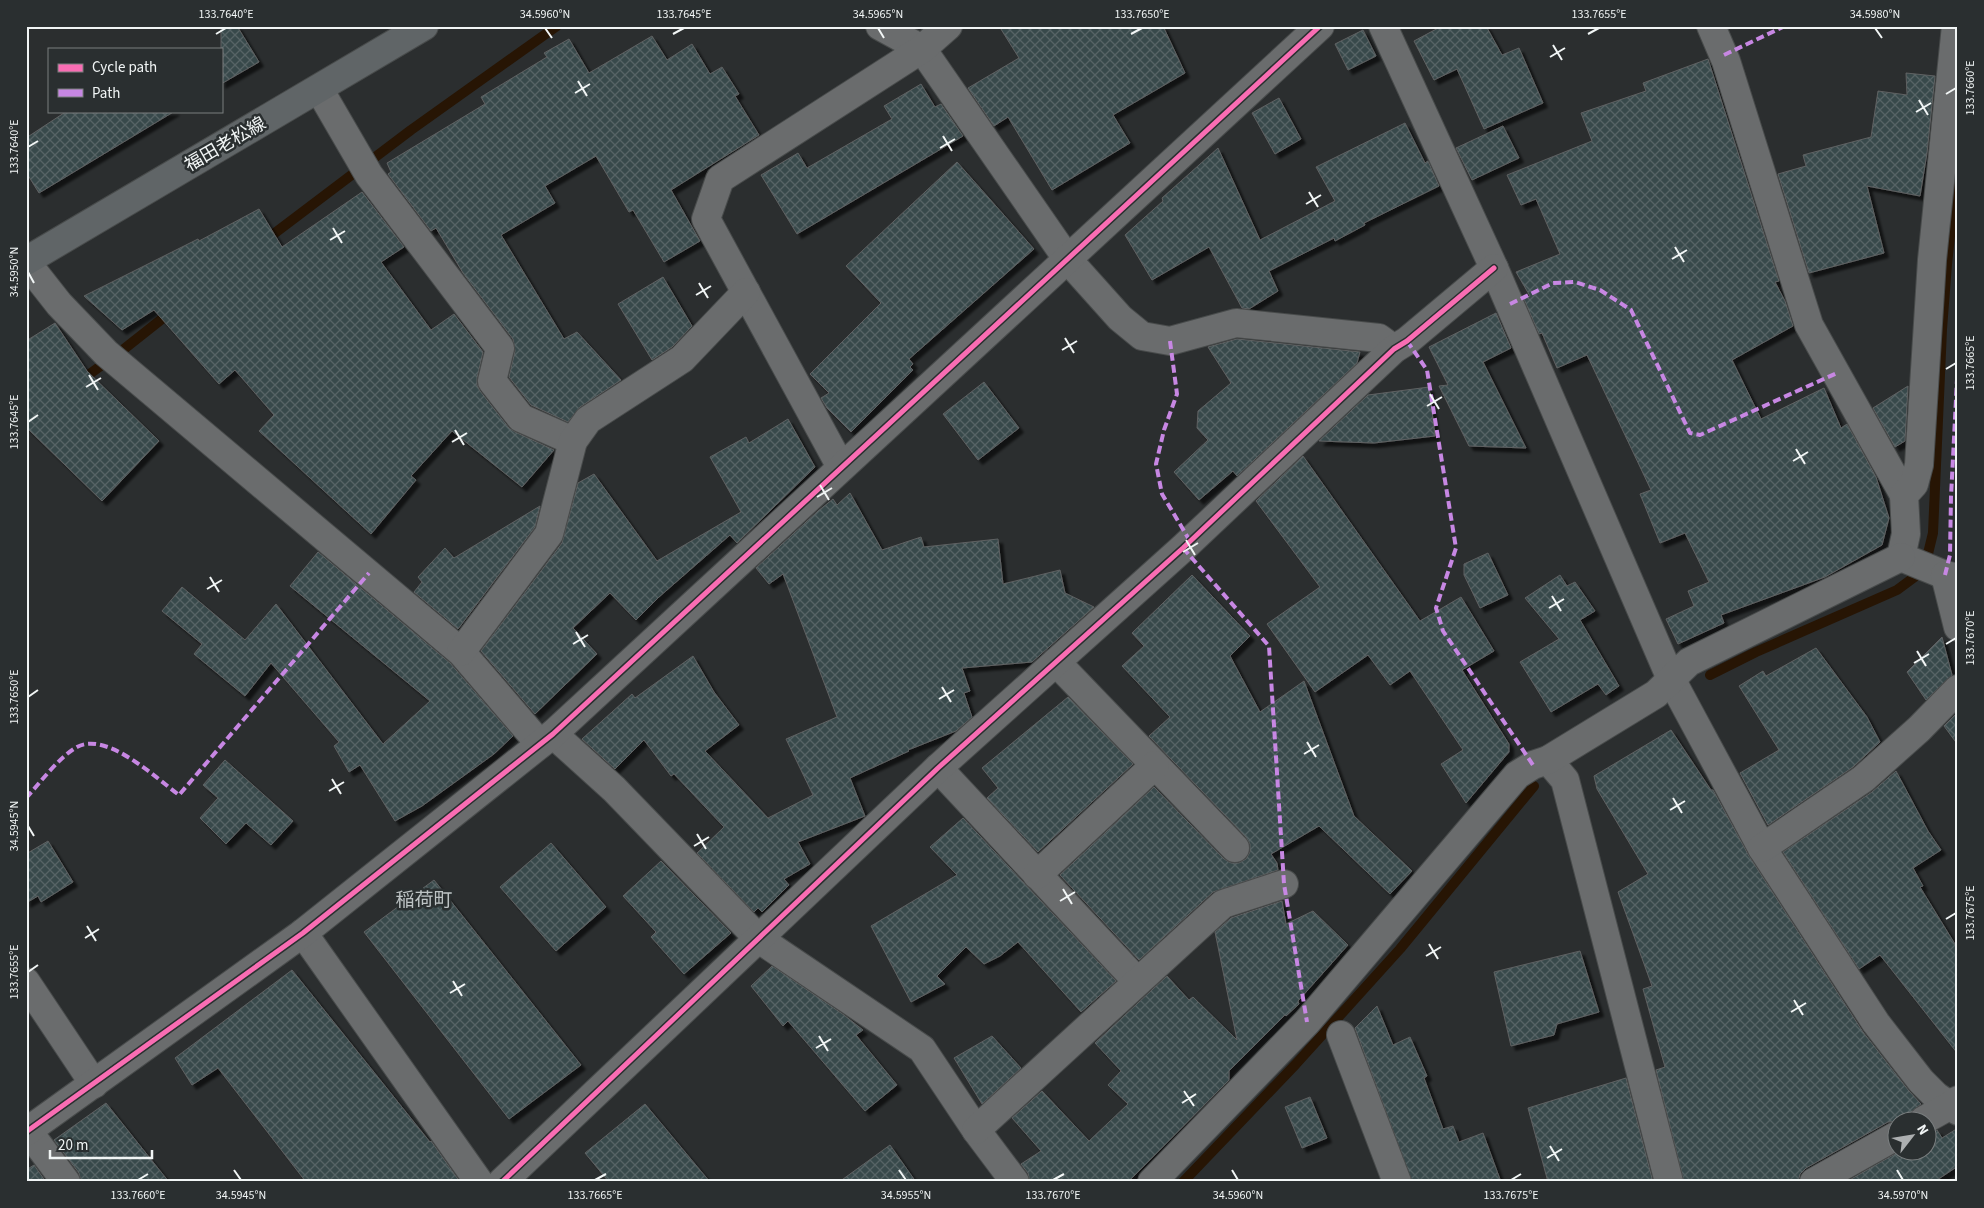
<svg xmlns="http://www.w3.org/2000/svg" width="1984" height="1208" font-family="'Source Sans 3','Noto Sans JP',sans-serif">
	<defs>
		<pattern id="building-cross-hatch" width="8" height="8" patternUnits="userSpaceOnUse" patternTransform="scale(1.25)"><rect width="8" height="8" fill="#39494b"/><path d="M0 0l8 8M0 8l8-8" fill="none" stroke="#566466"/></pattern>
		<filter id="shadow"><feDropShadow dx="4.5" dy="4.5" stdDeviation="1" flood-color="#0009"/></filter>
	</defs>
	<rect width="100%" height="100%" fill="#2b2e2f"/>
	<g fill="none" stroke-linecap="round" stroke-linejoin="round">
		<g stroke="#271504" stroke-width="10">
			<polyline points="263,242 411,130 557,26"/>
			<polyline points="80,381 124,349 172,311"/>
			<polyline points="1710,675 1756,652 1897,590 1924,570 1933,533 1942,329 1947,264 1958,163"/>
			<polyline points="1183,1182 1296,1064 1400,949 1534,786"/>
		</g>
	</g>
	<g fill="url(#building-cross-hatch)" stroke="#5f6162" filter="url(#shadow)">
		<polygon points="221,26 237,26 259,62 221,84"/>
		<polygon points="999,26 1163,26 1185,73 1113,115 1130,143 1052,190 1008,117 994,126 968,88 1019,58"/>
		<polygon points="1442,26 1486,26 1502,55 1519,48 1543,103 1484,129 1457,69 1434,80 1414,41"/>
		<polygon points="1363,30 1376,56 1348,70 1335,44"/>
		<polygon points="652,36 667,60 692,44 710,74 722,67 739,94 735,96 759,135 671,190 700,241 664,262 633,210 629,212 596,156 545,186 555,203 501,235 564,339 577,332 621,380 580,407 568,422 531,405 509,377 515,351 513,339 463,273 436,228 431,231 388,174 391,172 387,163 485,104 481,97 547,57 544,53 569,39 589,73"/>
		<polygon points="1708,59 1779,281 1775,282 1785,301 1793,326 1732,360 1761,419 1824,388 1841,428 1847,424 1876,477 1889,518 1882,545 1825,577 1721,615 1724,623 1678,644 1666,619 1694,606 1688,591 1709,582 1685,533 1660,543 1640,494 1651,490 1587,355 1557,368 1542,333 1539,334 1524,299 1530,296 1516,272 1560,254 1536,199 1521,205 1507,175 1592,141 1581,113 1646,91 1643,83"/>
		<polygon points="1906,73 1935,76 1927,153 1920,196 1867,186 1884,253 1809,273 1778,174 1806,166 1803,155 1871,137 1878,91 1907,95"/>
		<polygon points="921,84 935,107 941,104 963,136 797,234 761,175 798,153 807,168 892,119 884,106"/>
		<polygon points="1279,98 1301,139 1275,154 1252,113"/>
		<polygon points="67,111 175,111 39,193 26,172 26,138"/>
		<polygon points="1405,123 1425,163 1428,161 1439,186 1364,223 1365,225 1335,241 1334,238 1269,271 1278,291 1249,309 1242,308 1209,247 1152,280 1125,235 1163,201 1162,198 1218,148 1260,240 1335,201 1316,167"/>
		<polygon points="1503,126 1519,158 1472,180 1456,148"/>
		<polygon points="957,162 1034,249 909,359 913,364 910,367 913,370 851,432 827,408 821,398 829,393 810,374 881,303 846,266"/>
		<polygon points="362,192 404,247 381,262 431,330 454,314 483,352 477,378 477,385 480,391 509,428 515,432 554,450 522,487 452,431 411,476 416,480 371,534 259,431 274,415 235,370 219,384 154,310 122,330 84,296 198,239 199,241 259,209 282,247"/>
		<polygon points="663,277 692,326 672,347 652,360 618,304"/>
		<polygon points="1496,313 1511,348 1483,362 1526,448 1469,446 1439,386 1448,385 1429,347"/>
		<polygon points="55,323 87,371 159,441 102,501 26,427 26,341"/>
		<polygon points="1237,339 1360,352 1357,363 1237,476 1233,471 1199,500 1174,472 1208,440 1197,428 1198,411 1231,383 1208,347"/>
		<polygon points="984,382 1019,428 978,460 943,414"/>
		<polygon points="1908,386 1905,441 1895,447 1873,408"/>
		<polygon points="1429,387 1435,436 1374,443 1319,441 1368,395"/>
		<polygon points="788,419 815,467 737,543 730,535 659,597 636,620 610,593 573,628 597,654 535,714 481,651 562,543 578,483 594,474 657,561 741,512 710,457 746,437 749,443"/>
		<polygon points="1303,456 1420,621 1461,597 1494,651 1462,670 1509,744 1509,752 1466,803 1441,764 1463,750 1410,671 1390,685 1368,655 1315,692 1267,624 1320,587 1256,501"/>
		<polygon points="850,493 882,550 921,537 924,547 998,539 1003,584 1060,570 1065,593 1094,607 1032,662 962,668 970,691 964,693 972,717 956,731 908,750 909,751 850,778 865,816 798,842 810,864 784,879 789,885 762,912 758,908 754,912 697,853 724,827 674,774 671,776 644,740 615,769 582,739 632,694 635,698 693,656 714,692 739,725 705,751 768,818 813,795 786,739 837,717 783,574 769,584 756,568 818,511 833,499 837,505"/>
		<polygon points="540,506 535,527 458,629 414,592 422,582 418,577 445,548 454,558"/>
		<polygon points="318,552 450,663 513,736 494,754 422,806 395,821 360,765 349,772 334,746 339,742 271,663 245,696 194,654 202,644 162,611 182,587 245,640 276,604 383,744 430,701 290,586"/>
		<polygon points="1488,553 1508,595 1480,608 1464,575 1464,564"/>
		<polygon points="1192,575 1250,636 1230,656 1260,712 1304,681 1354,816 1412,871 1390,894 1319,826 1271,854 1277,863 1278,870 1213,892 1139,960 1060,875 1154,787 1224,859 1231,863 1239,863 1246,859 1250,852 1250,844 1246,837 1149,736 1170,717 1122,666 1144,646 1132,633"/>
		<polygon points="1560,575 1567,586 1575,582 1595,611 1580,620 1619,686 1606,695 1598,684 1551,712 1520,662 1559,639 1525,598"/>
		<polygon points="1942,637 1952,675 1926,700 1907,672"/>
		<polygon points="1816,648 1867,717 1880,742 1853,767 1768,825 1740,773 1779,750 1739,686 1763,671 1766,676"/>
		<polygon points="1068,697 1133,764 1038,852 987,798 998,788 982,768"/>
		<polygon points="1958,712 1958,745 1944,726"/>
		<polygon points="1671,730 1711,790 1713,790 1749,856 1863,1032 1909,1091 1921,1104 1911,1112 1908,1120 1888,1122 1806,1168 1800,1174 1798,1182 1684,1182 1656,1070 1665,1067 1643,989 1652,986 1618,892 1648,874 1597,789 1594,776"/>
		<polygon points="225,760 293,821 271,845 246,823 226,844 200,818 218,798 203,785"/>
		<polygon points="1896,771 1928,831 1941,850 1913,868 1923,886 1920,887 1958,949 1958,1054 1880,955 1859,969 1783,852 1872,792"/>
		<polygon points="963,818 1116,981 1081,1012 1018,942 1000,956 984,964 966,947 937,976 945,984 911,1002 871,926 957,875 930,847"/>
		<polygon points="48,841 73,882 41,902 38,896 26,903 26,854"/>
		<polygon points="551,843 606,907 556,951 500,887"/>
		<polygon points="661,861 731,933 684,974 651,937 656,932 623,896"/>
		<polygon points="434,880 581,1065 509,1119 364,932"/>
		<polygon points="1282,901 1286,924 1313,911 1348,945 1298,1001 1299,1004 1286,1016 1285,1015 1229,1071 1229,1080 1128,1182 1030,1182 1028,1173 1021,1164 1041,1151 1012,1118 1042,1091 1089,1141 1128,1104 1108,1085 1121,1071 1095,1043 1167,976 1189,1000 1193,997 1237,1040 1215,932 1231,918"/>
		<polygon points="1580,951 1599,1012 1557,1024 1554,1035 1511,1046 1494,972"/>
		<polygon points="772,966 844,1015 863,1030 856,1035 897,1085 865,1111 788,1021 783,1026 751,986"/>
		<polygon points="292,970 430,1142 431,1141 460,1182 306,1182 218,1068 192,1085 175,1058"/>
		<polygon points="1377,1006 1393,1045 1410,1037 1427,1076 1424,1078 1443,1129 1453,1126 1459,1142 1483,1133 1501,1182 1412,1182 1355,1028"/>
		<polygon points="992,1036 1021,1068 982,1104 954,1058"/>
		<polygon points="1626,1078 1653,1182 1548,1182 1528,1108"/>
		<polygon points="1310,1097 1327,1138 1302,1148 1285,1107"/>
		<polygon points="106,1103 169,1182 81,1182 79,1173 54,1140"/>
		<polygon points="645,1104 710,1182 609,1182 585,1153"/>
		<polygon points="1958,1128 1958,1166 1934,1182 1846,1182 1902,1150 1926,1150 1926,1135 1937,1130 1942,1138"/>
		<polygon points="890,1145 916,1182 839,1182"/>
		<polygon points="34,1165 46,1182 26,1182 26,1170"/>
	</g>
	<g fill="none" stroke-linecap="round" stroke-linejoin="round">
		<g stroke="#484b4b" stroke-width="30">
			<g id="minor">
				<polyline points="880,26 922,49 1068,260 1120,318 1142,336 1170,341 1236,323 1379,338 1394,349"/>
				<polyline points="1383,26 1494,268 1671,679 1762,848 1876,1023 1921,1081 1936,1096 1958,1111"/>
				<polyline points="1711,26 1726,61 1809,325 1904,495"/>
				<polyline points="319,89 369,175 500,348 492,381 521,418 573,441"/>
				<polyline points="26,262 59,304 106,353 461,652 540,744"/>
				<polyline points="841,467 706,219 720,179 922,49 948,26"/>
				<polyline points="1901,557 1906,534 1904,495 1914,484 1919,465 1932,260 1956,26"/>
				<polyline points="1901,557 1945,575 1958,578"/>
				<polyline points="1945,575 1958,627"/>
				<polyline points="461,652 549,534 573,441 588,420 682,359 746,292"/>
				<polyline points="1056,662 1235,848"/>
				<polyline points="553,734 614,789 759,939 922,1049 976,1130 1015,1182"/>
				<polyline points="1548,760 1565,780 1669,1182"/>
				<polyline points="938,768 1137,981"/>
				<polyline points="1762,848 1863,779 1919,729 1958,689"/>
				<polyline points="1037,875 1155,765"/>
				<polyline points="303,933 479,1182"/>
				<polyline points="26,982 94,1084"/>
				<polyline points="1341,1035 1397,1182"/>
				<polyline points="1924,1120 1951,1105 1958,1100"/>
				<polyline points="976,1130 1223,904 1284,884"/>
				<polyline points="28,1131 66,1182"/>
				<polyline points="26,1132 303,933 553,734 1320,26"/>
				<polyline points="502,1182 938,768 1183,548 1394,349 1407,341 1494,268"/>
				<polyline points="1152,1182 1307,1022 1517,775 1533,765 1548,760 1656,694 1689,662 1901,557"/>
				<polyline points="1814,1182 1896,1136"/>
			</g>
		</g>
		<g stroke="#484b4b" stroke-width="30">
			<polyline id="secondary" points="26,261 424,26"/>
		</g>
		<use href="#minor" stroke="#6a6c6d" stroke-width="28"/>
		<use href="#secondary" stroke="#606567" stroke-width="28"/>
		<g stroke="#c787e3" stroke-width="4" stroke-dasharray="8 4" stroke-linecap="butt">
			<polyline points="1724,55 1785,26"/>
			<polyline points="1510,304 1553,283 1575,282 1600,290 1631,310 1690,433 1700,435 1837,373"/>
			<polyline points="1170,341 1177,394 1164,430 1156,464 1162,494 1190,541"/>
			<polyline points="1407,341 1427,370 1456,548 1436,608 1443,631 1533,765"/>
			<polyline points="1183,548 1269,646 1284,884 1307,1022"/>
			<polyline points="1945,575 1950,555 1951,497 1958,360"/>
			<path d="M26,798c14,-15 33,-41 51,-51 30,-16 79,31 102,48l190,-222"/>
		</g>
		<g stroke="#2a2f30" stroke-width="8">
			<g id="cycleway">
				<polyline points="26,1132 303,933 553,734 1320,26"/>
				<polyline points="502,1182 938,768 1183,548 1394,349 1407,341 1494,268"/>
			</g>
		</g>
		<use href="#cycleway" stroke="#f96db3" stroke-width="5"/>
	</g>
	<path fill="none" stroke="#f1f5f5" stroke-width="2" d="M545,28l7,10M878,28l6,10M1875,28l7,10M216,34l10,-6M673,34l11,-6M1131,34l11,-6M1588,34l11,-6M1553,45l9,15M1550,57l15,-9M578,81l9,15M575,93l15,-9M1946,94l10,-6M1919,100l9,15M1916,112l15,-9M943,136l9,15M28,147l10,-6M940,148l15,-9M1309,192l9,15M1306,204l15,-9M333,228l9,15M330,240l15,-9M1675,247l9,15M1672,259l15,-9M28,272l6,11M699,283l9,15M696,295l15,-9M1065,338l9,15M1062,350l15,-9M1946,369l10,-6M89,375l9,15M86,387l15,-9M1430,394l9,15M1427,406l15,-9M28,422l10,-7M455,430l9,15M452,442l15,-9M1796,449l9,15M1793,461l15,-9M820,485l9,15M817,497l15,-9M1186,540l9,15M1183,552l15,-9M210,577l9,15M207,589l15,-9M1552,596l9,15M1549,608l15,-9M576,632l9,15M573,644l15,-9M1946,644l10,-6M1917,651l9,15M1914,663l15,-9M942,687l9,15M28,697l10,-7M939,699l15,-9M1307,742l9,15M1304,754l15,-9M332,779l9,15M329,791l15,-9M1673,798l9,15M1670,810l15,-9M28,826l6,10M697,834l9,15M694,846l15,-9M1063,889l9,15M1060,901l15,-9M1946,919l10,-6M87,926l9,15M85,938l14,-9M1429,944l9,15M1426,956l15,-9M28,972l10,-7M453,981l9,15M450,993l15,-9M1794,1000l9,15M1791,1012l15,-9M819,1036l9,15M816,1048l15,-9M1184,1091l10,15M1182,1103l14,-9M1550,1146l9,15M1547,1158l15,-9M234,1170l7,10M899,1170l7,10M1232,1170l6,10M1897,1170l6,10M138,1180l10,-6M595,1180l11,-6M1053,1180l11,-6M1511,1180l10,-6"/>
	<g text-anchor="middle" stroke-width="5" stroke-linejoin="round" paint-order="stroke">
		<g font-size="18" fill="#f1f5f5" stroke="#2a2f30">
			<text transform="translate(225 144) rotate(-30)" y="6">福田老松線</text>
		</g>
		<g font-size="19" fill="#bdc3c4" stroke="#2a2f30">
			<text x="424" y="906">稲荷町</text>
		</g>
	</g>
	<rect width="1984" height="1208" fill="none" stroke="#2a2f30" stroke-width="55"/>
	<rect x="48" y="48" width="175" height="65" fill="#2a2f30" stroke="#7a7e7f"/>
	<rect x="58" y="64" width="25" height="8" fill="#f96db3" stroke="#7a7e7f"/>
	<text x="92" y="72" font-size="15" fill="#f1f5f5">Cycle path</text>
	<rect x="58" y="89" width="25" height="8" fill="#c787e3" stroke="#7a7e7f"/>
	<text x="92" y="98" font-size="15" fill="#f1f5f5">Path</text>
	<g transform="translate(1912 1136) rotate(59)"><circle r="24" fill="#2a2f30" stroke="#7a7e7f"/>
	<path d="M0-4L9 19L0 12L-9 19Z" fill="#acafb0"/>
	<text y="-8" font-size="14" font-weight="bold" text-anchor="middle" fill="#f1f5f5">N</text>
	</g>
	<path d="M50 1150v8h102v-8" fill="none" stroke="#f1f5f5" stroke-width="2.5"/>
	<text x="58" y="1150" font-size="15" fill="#f1f5f5" stroke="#2a2f30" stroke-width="4" paint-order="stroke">20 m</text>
	<rect x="28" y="28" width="1928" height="1152" fill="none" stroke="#f1f5f5" stroke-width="2"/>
	<g font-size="12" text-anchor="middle" fill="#f1f5f5">
		<text x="226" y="18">133.7640°E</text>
		<text x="545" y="18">34.5960°N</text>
		<text x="684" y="18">133.7645°E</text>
		<text x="878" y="18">34.5965°N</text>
		<text x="1142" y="18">133.7650°E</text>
		<text x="1599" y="18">133.7655°E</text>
		<text x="1875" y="18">34.5980°N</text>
		<text transform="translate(1970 88) rotate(-90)" y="4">133.7660°E</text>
		<text transform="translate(14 147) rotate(-90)" y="4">133.7640°E</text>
		<text transform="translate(14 272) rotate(-90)" y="4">34.5950°N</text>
		<text transform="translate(1970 363) rotate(-90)" y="4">133.7665°E</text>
		<text transform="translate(14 422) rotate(-90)" y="4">133.7645°E</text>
		<text transform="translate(1970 638) rotate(-90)" y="4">133.7670°E</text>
		<text transform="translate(14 697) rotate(-90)" y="4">133.7650°E</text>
		<text transform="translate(14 826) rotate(-90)" y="4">34.5945°N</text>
		<text transform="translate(1970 913) rotate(-90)" y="4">133.7675°E</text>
		<text transform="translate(14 972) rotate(-90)" y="4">133.7655°E</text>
		<text x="138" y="1199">133.7660°E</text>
		<text x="241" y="1199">34.5945°N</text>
		<text x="595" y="1199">133.7665°E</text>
		<text x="906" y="1199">34.5955°N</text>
		<text x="1053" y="1199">133.7670°E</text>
		<text x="1238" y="1199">34.5960°N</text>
		<text x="1511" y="1199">133.7675°E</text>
		<text x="1903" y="1199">34.5970°N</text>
	</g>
</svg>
